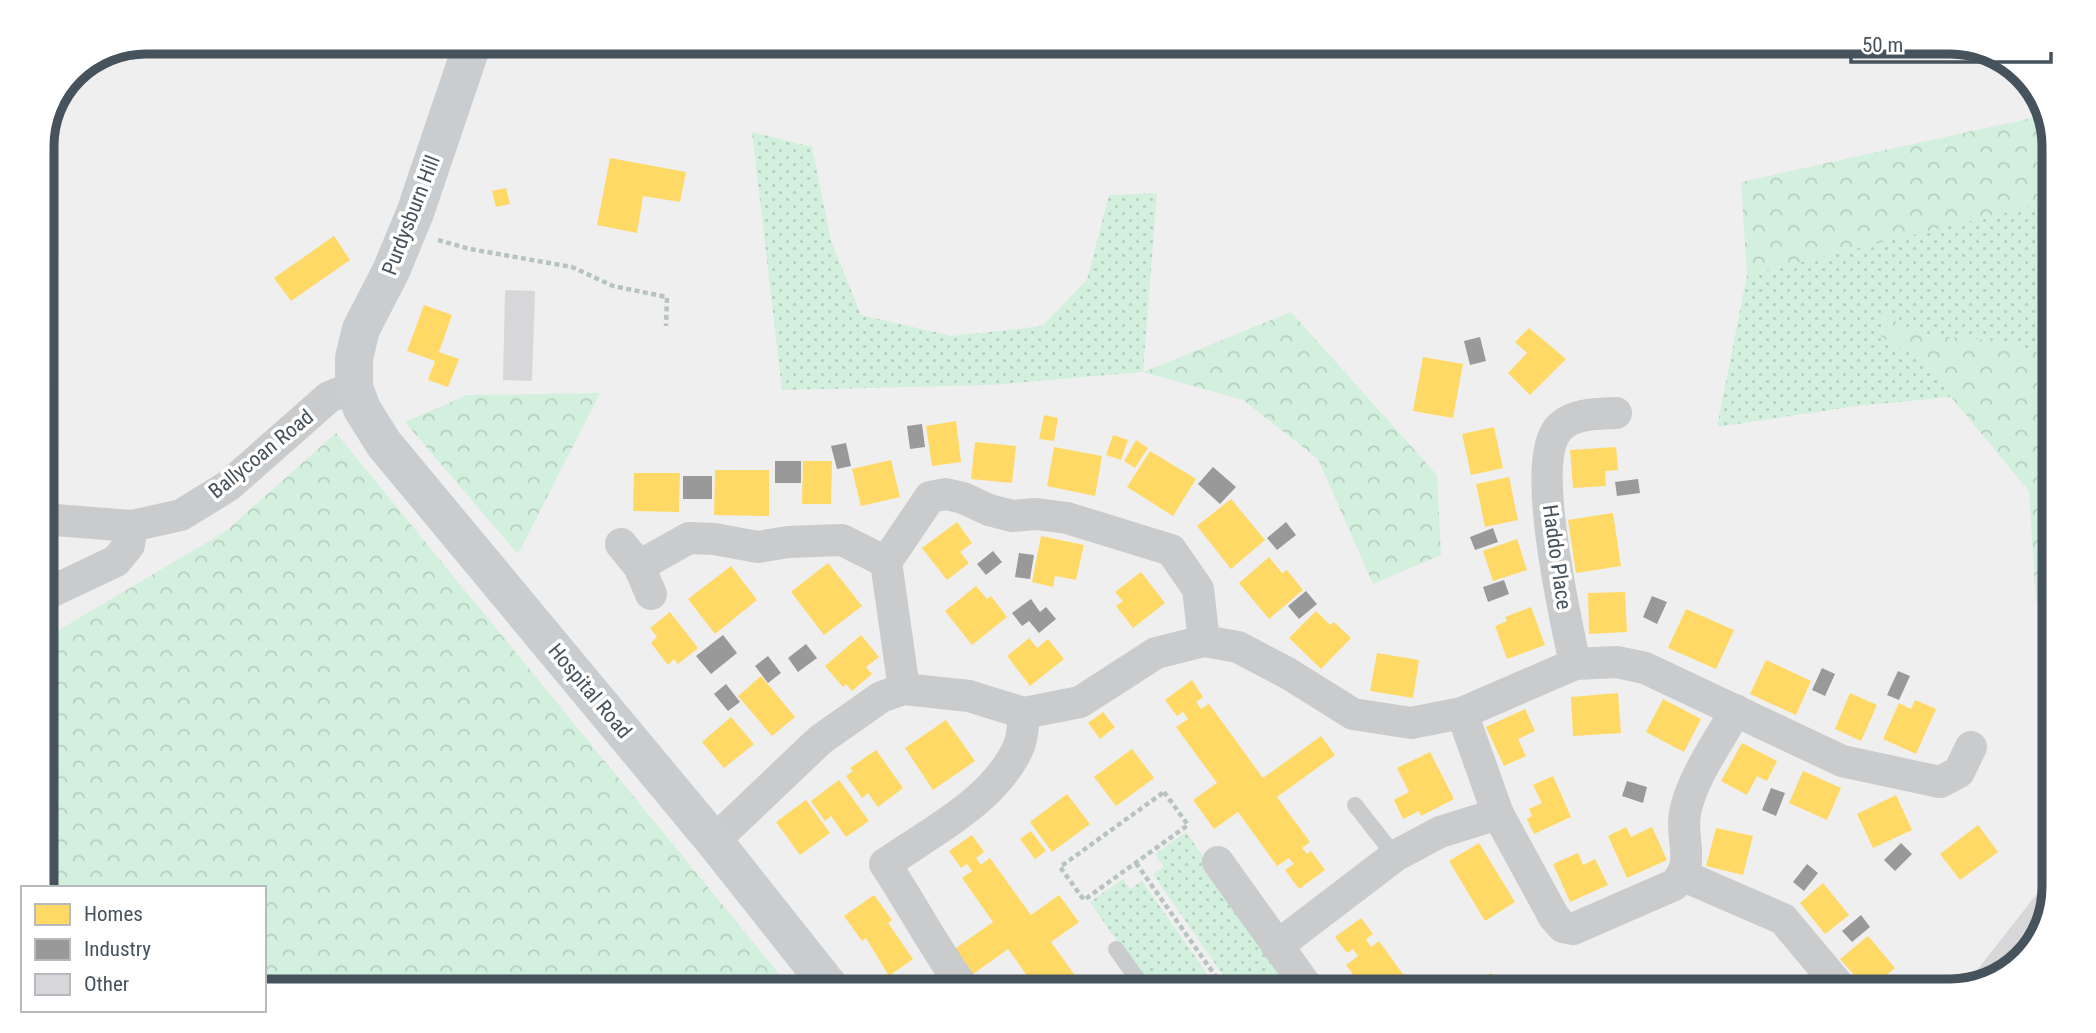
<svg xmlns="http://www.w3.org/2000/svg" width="2096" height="1033" font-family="'Roboto Condensed',sans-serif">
	<defs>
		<pattern id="grass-dots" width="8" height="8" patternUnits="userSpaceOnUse" patternTransform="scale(1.75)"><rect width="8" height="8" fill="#d3efdd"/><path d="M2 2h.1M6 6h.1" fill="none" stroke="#b6cfc0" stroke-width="1.8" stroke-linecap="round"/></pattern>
		<pattern id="forest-crowns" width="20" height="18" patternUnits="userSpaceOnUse" patternTransform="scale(1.75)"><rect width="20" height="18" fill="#d3efdd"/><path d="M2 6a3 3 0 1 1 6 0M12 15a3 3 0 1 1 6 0" fill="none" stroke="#b6cfc0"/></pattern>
	</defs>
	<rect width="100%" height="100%" fill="#f0efef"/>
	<g fill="url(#grass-dots)">
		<polygon points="752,132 812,147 831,241 861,315 952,336 1042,326 1087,280 1109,195 1157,193 1143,372 991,385 782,390"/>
		<polygon points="2054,197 2054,358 2001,341 1921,335 1884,315 1881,337 1928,362 1951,397 1857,406 1717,427 1747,275 2040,204"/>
		<polygon points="1186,832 1297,991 1234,991 1153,874 1164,867 1155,854"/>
		<polygon points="1123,879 1130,889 1142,881 1219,991 1151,991 1090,902"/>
	</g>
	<g fill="url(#forest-crowns)">
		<polygon points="2045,115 2054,140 2054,197 2040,204 1747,275 1741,182"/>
		<polygon points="1291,312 1437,475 1441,555 1373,584 1318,459 1243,400 1143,372"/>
		<polygon points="1884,315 1921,335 2001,341 2054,358 2054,605 2036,602 2029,491 1951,397 1928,362 1881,337"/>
		<polygon points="600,393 518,554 405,422 467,395"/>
		<polygon points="336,433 793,991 264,991 264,888 42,888 42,640 226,531"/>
	</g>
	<g fill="#ffd966">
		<polygon points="610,158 686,172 680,202 643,196 637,233 597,225"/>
		<polygon points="506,188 510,204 496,207 492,191"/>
		<polygon points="334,236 350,260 291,301 274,278"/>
		<polygon points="424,305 452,315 439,352 459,359 448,387 428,380 435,361 407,351"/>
		<polygon points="1529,328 1566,359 1530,395 1508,373 1527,353 1515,342"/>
		<polygon points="1423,357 1463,364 1453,418 1413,411"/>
		<polygon points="1044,415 1058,418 1054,441 1039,439"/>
		<polygon points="956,421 961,462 932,466 926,426"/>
		<polygon points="1494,427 1503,468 1471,475 1462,434"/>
		<polygon points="1113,435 1128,440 1121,460 1106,455"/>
		<polygon points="1136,440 1148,448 1135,468 1124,461"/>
		<polygon points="975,442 1016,446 1012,483 971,479"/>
		<polygon points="1054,447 1102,456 1095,496 1047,486"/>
		<polygon points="1616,447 1618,470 1605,471 1606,486 1573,488 1570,450"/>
		<polygon points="1150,451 1196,479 1173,516 1127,487"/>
		<polygon points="891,460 900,497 861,506 852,469"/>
		<polygon points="803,461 832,461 831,504 802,504"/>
		<polygon points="715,470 769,470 769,516 714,515"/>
		<polygon points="634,473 680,473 679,512 633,511"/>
		<polygon points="1509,477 1518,520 1485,527 1476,484"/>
		<polygon points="1231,499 1265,540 1231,569 1197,526"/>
		<polygon points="1613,513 1621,566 1576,573 1568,520"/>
		<polygon points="957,522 972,543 960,552 969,563 947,580 922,548"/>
		<polygon points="1041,536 1084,545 1076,580 1055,576 1053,587 1032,582"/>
		<polygon points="1517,539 1527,570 1493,581 1483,551"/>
		<polygon points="42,544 57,574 42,581"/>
		<polygon points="1269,557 1282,573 1287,570 1303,590 1269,619 1239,583"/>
		<polygon points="828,563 862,606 824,635 791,592"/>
		<polygon points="731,566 757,600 715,634 688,599"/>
		<polygon points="1141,572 1165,603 1133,628 1116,606 1123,601 1115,592"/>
		<polygon points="976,586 987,599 991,596 1007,617 972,645 945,611"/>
		<polygon points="1625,592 1627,632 1589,634 1588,593"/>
		<polygon points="1531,607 1545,645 1507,659 1495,626 1507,621 1505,617"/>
		<polygon points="1686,609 1734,630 1716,669 1668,648"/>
		<polygon points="1316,611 1330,625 1334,622 1351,638 1321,669 1289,638"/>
		<polygon points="670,612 698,648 678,664 674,659 668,665 651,643 657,637 650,628"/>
		<polygon points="861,635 879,657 866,667 872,674 852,691 846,684 843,687 825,666"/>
		<polygon points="1029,638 1037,648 1048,639 1064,659 1030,686 1007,656"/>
		<polygon points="1377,653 1419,660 1413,698 1370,691"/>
		<polygon points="1766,660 1811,681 1796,715 1750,694"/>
		<polygon points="761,676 795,717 772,736 738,696"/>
		<polygon points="1192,680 1203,697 1196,702 1201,709 1209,704 1263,778 1321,736 1335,755 1277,797 1310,842 1302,848 1307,854 1311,851 1325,870 1299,889 1285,870 1294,864 1289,858 1277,866 1238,812 1214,829 1193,800 1217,783 1176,727 1188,719 1183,712 1177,716 1165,700"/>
		<polygon points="1618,693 1621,733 1573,736 1571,697"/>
		<polygon points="1850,693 1877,705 1861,741 1835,729"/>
		<polygon points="1663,699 1701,719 1684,752 1646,732"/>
		<polygon points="1915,700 1936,709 1916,754 1883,739 1899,703 1911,709"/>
		<polygon points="1525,709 1535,731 1518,739 1526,756 1504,766 1486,727"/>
		<polygon points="1103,712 1115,727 1100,739 1088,723"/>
		<polygon points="731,717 754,744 724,768 702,742"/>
		<polygon points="946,720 975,761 933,790 905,748"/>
		<polygon points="1742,743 1777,761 1767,781 1757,776 1747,795 1721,781"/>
		<polygon points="1132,749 1154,778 1116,806 1094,777"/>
		<polygon points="876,750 903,788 878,807 868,793 862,798 846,776 853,771 850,768"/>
		<polygon points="1430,752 1454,799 1421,816 1419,811 1403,819 1394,800 1409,792 1397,768"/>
		<polygon points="1803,771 1841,788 1827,820 1789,803"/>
		<polygon points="1553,776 1571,817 1534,834 1527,819 1532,816 1529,809 1542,803 1533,785"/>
		<polygon points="839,780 869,821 846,837 831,816 825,821 811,801"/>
		<polygon points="1067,794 1090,824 1052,852 1030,822"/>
		<polygon points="1896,795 1912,830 1873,848 1857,814"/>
		<polygon points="806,800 830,833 800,855 776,822"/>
		<polygon points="1978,825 1998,852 1960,880 1940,854"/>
		<polygon points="1626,827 1631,837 1652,827 1667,860 1627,878 1608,836"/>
		<polygon points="1716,828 1753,836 1743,875 1706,866"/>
		<polygon points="1031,831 1046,851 1035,859 1020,839"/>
		<polygon points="972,835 984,852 976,858 981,865 990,858 1031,915 1059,895 1079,922 1051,942 1086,991 1038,991 1008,949 965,980 946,955 993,922 962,878 972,871 967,864 961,868 949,851"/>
		<polygon points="1479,843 1515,902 1485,921 1449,861"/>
		<polygon points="1578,853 1583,865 1595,859 1608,885 1570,902 1553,864"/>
		<polygon points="1823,883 1849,915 1825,934 1800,903"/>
		<polygon points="874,895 892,920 888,923 913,959 889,976 866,938 862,941 844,916"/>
		<polygon points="1361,918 1373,934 1366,939 1371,947 1379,941 1415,991 1429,982 1438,991 1365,991 1346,965 1358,956 1353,949 1347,953 1335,937"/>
		<polygon points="1868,936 1895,968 1868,991 1840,959"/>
		<polygon points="1491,973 1504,991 1466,991"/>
	</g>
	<g fill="#999">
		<polygon points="1480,337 1486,361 1470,365 1464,341"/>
		<polygon points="922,424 925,447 910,449 907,426"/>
		<polygon points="846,443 851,466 837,469 831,446"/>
		<rect x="775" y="461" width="26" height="22"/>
		<polygon points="1213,467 1236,487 1220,504 1198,484"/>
		<rect x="683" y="476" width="29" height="23"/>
		<polygon points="1638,479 1640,493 1617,496 1615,482"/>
		<polygon points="1286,522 1296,535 1277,550 1267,538"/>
		<polygon points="1493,528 1498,542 1475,550 1470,537"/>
		<polygon points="993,551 1002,562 986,575 977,564"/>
		<polygon points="1019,553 1034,555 1030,579 1015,577"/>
		<polygon points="1504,580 1509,594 1488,602 1483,587"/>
		<polygon points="1306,591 1317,604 1299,619 1288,606"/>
		<polygon points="1652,596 1667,602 1657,624 1643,617"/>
		<polygon points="1031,599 1040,612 1046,607 1056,619 1039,633 1029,621 1022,626 1012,613"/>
		<polygon points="723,635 737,653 711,674 696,656"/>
		<polygon points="806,644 817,658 798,672 788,658"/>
		<polygon points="768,656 781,673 768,683 755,666"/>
		<polygon points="1822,668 1835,674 1825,696 1812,690"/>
		<polygon points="1898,671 1910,676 1899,700 1887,695"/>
		<polygon points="726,684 740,702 728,711 714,694"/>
		<polygon points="1627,781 1647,787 1643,803 1622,796"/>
		<polygon points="1771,788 1785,793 1776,816 1762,810"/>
		<polygon points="1901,843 1912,854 1895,871 1884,860"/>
		<polygon points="1807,864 1818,873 1804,891 1793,882"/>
		<polygon points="1861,915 1870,927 1852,942 1842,931"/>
	</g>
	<g fill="#d7d7d9">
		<polygon points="505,290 535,291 532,381 503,380"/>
		<polygon points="2054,872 2047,917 1999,976 1964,987"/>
	</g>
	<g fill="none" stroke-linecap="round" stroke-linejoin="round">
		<g stroke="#b7c3bf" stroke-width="4.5" stroke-dasharray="5 3.5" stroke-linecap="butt">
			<polyline points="438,240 470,249 572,267 613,286 667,297 666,326"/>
			<polygon points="1164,792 1188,825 1084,900 1060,867"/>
			<polyline points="1136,863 1226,991"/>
		</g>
		<g stroke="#c9cbcd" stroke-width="16">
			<polyline points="1355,805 1395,856"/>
			<polyline points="1116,949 1146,991"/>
		</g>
		<g stroke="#c9cbcd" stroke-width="32">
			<polyline points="42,519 132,526 181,515 228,486 329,397 354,387"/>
			<polyline points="621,544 639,566 651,594"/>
			<polyline points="639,566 689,538 714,539 758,547 788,542 842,540 886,562"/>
			<polyline points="42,596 116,561 129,545 132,526"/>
			<path d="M1575,664c-9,-44 -47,-206 -15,-237 14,-14 38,-13 56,-14"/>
			<polyline points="904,689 886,562 930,497 946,494 963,498 989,510 1012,516 1036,514 1067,518 1171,550 1198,589 1204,641"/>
			<path d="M1462,713l36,101 56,103 9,10 10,2 101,-44c24,-23 4,-49 12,-77 9,-35 33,-67 50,-98"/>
			<polyline points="714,841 820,740 881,697 904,689 969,696 1024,713 1080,702 1156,653 1204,641 1238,647 1289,674 1353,714 1411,723 1462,713 1575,664 1617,662 1645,668 1842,761 1940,782 1959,772 1971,747"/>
			<polyline points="1218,862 1310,991"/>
			<polyline points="1684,876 1783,919 1840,987"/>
			<polyline points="1277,946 1395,856 1440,832 1498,814"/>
			<path d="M966,991c-30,-40 -53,-85 -81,-127 46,-32 111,-64 134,-118 4,-10 4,-23 5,-33"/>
		</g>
		<polyline stroke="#cacdd0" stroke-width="38" points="473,42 415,213 391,271 361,329 354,358 354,387 362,409 384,444 714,841 833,991"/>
	</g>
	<g text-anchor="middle" stroke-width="7" stroke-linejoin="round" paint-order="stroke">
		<g font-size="21" fill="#46525c" stroke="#fff">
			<text transform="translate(411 215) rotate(-69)" y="7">Purdysburn Hill</text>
			<text transform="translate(261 454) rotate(-39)" y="7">Ballycoan Road</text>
			<text transform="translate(1557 557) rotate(82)" y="7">Haddo Place</text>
			<text transform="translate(590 691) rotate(50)" y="7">Hospital Road</text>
		</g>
	</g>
	<path d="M0 0H2096V1033H0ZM146 54H1950A92 92 0 0 1 2042 146V887A92 92 0 0 1 1950 979H146A92 92 0 0 1 54 887V146A92 92 0 0 1 146 54Z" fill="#fff" fill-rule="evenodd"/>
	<path fill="none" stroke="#46525c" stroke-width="9" d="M146 54H1950A92 92 0 0 1 2042 146V887A92 92 0 0 1 1950 979H146A92 92 0 0 1 54 887V146A92 92 0 0 1 146 54Z"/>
	<rect x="21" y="886" width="245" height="126" fill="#ffffff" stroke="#b5babe" stroke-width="2"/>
	<rect x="35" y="904" width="35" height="21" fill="#ffd966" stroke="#b5babe" stroke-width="2"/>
	<text x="84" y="921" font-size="21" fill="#46525c">Homes</text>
	<rect x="35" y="939" width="35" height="21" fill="#999999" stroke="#b5babe" stroke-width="2"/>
	<text x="84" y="956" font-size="21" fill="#46525c">Industry</text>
	<rect x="35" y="974" width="35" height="21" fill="#d7d7d9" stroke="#b5babe" stroke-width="2"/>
	<text x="84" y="991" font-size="21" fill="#46525c">Other</text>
	<path d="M1851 52v10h200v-10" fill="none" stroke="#46525c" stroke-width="3.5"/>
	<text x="1862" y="52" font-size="21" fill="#46525c" stroke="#ffffff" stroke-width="5" paint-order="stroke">50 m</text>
</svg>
